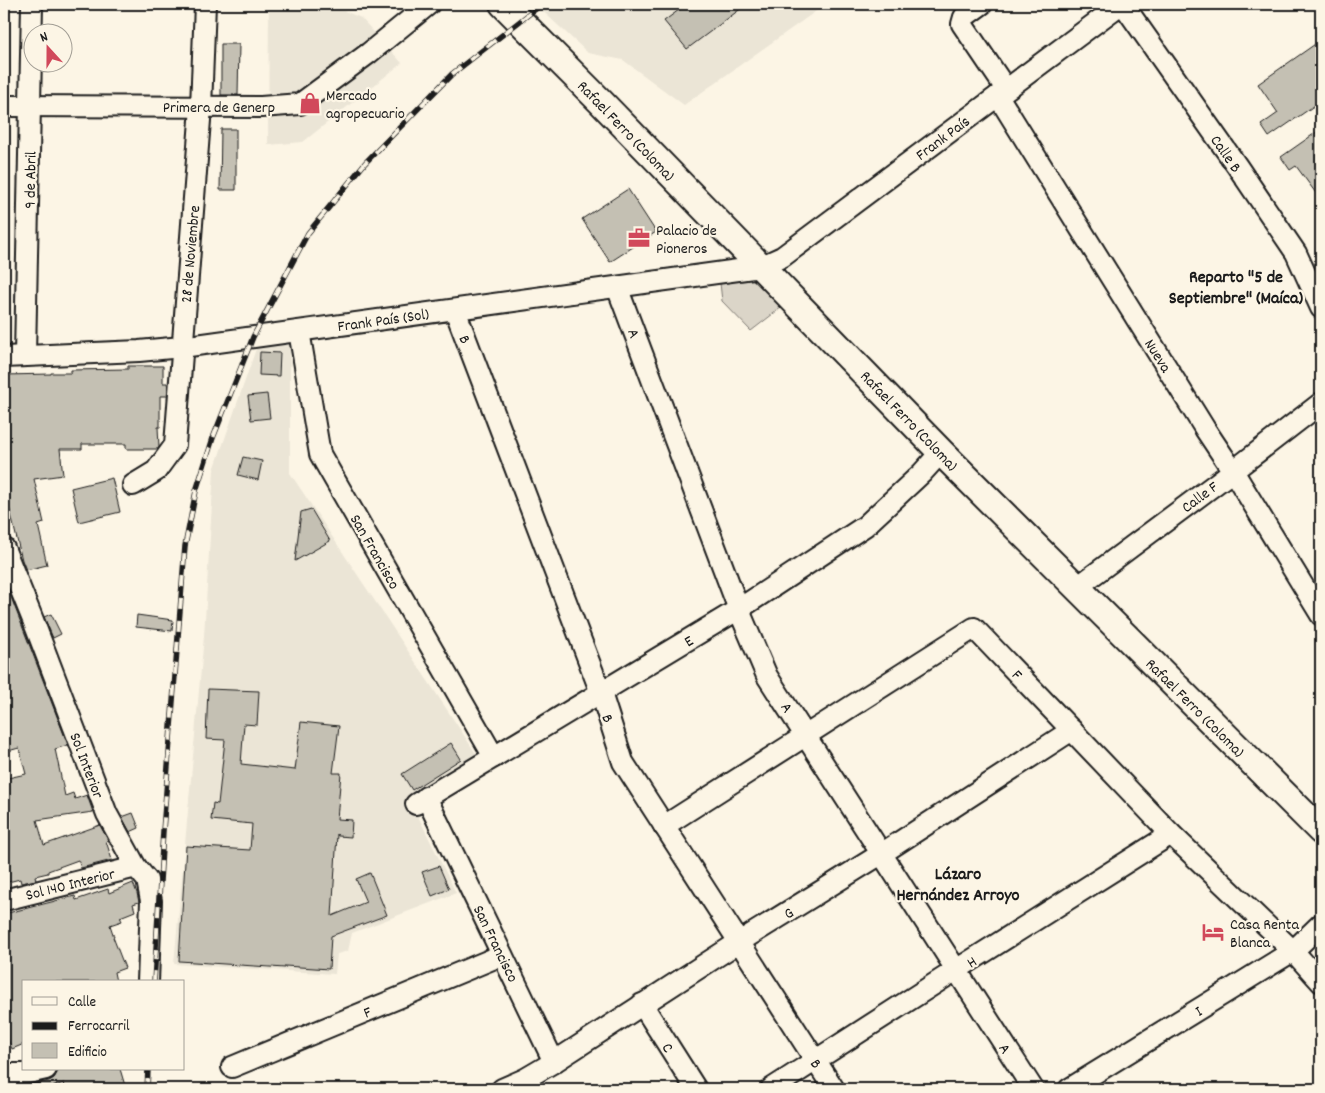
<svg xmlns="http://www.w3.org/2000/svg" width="1325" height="1093" font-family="Dekko,sans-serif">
	<rect width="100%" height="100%" fill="#fcf5e5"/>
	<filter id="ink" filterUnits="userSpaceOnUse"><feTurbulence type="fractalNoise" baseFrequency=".02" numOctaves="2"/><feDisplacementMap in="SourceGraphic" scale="10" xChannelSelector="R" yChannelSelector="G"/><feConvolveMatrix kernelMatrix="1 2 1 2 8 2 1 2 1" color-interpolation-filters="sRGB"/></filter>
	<g filter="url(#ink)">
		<g fill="#ebe5d6">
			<polygon points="269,4 328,4 361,18 402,63 303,142 268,145"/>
			<polygon points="535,4 826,4 684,105 623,60 588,53"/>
			<polygon points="290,344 290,473 477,755 409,798 456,893 352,933 348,951 337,954 335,974 174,964 204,636 214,470 257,346"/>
		</g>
		<polygon fill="#dbd5c8" stroke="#7c7872" points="746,278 758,281 782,307 751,331 722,301 720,283"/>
		<g fill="#c4c0b3" stroke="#1c1c1c">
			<polygon points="687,4 747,4 687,49 664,21"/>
			<polygon points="1321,40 1321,101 1269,137 1261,125 1278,113 1258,84"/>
			<polygon points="221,44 239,44 238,95 221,95"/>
			<polygon points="221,129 236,129 236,190 220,190"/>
			<polygon points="1321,129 1321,200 1296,166 1290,170 1281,157"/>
			<polygon points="628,189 656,232 610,262 582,219"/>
			<polygon points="260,352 280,353 279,376 259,375"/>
			<polygon points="128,366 163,366 163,383 167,383 168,388 167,396 160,396 160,427 158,427 159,447 158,449 126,449 126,444 82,444 82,449 60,449 63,475 34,479 44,523 38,525 47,565 26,570 22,560 4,486 4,375 51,374 51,373 71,373 71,370 128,369"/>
			<polygon points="267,394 270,418 251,420 248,396"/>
			<polygon points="243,457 262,461 258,480 238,475"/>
			<polygon points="112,478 120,512 79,522 71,488"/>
			<polygon points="311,509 330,541 295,561 301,512"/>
			<polygon points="4,579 68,745 55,749 65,796 73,793 75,799 87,795 93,812 37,820 44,845 100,825 108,840 106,841 112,860 81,868 78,860 48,871 48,873 35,876 36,880 21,883 20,879 4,883 4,781 8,780 8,778 26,774 19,748 8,751 4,734 8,733 4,720"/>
			<polygon points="51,614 61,634 53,638 44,617"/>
			<polygon points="137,615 173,620 172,631 136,627"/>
			<polygon points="208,689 259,691 257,725 244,724 241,764 295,770 301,722 339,726 333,773 341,773 337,819 352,820 351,837 338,836 337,834 332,916 366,902 356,879 370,873 387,915 331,936 329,969 285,966 285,968 179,961 186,846 250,850 252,824 211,820 213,803 218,804 225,740 206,739"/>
			<polygon points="451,743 461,759 412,790 402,774"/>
			<polygon points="133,813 139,828 130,832 122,817"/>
			<polygon points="439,866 449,889 432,896 422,872"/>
			<polygon points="133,883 137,893 139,902 133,904 135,911 120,917 122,921 110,925 114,937 113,937 125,968 114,972 116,982 24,982 24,1044 12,1049 4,1030 4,914 75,896 76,900 108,889 109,893"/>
			<polygon points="58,1069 120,1069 126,1089 66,1089 64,1083 45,1089 27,1089 26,1086 49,1081 54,1078 57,1073"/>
		</g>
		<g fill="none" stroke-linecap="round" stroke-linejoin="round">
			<g stroke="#1c1c1c" stroke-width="24">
				<g id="minor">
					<polyline points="982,4 964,17 962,24 1006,89"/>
					<polyline points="1123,4 1237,166 1296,253 1321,308"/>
					<polyline points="998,96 1205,429 1233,471 1321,615"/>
					<polyline points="4,106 261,107 300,104 369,53 429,4"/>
					<polyline points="617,287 741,615 767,676 1033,1089"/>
					<polyline points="455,310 601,693 623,762 834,1089"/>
					<polyline points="299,331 320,454 494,757"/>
					<polyline points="25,356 32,4"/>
					<polyline points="4,357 139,351 182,347 760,267 782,257 1121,4"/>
					<polyline points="133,485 156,471 175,445 201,107 205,4"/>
					<polyline points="4,548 33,620 107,814 136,867 147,880 151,901 148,982"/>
					<polyline points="1076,588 1233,471 1321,403"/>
					<polyline points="426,797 554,1062"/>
					<polyline points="416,804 739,609 865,526 922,473 941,452"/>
					<polyline points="664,826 974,628 1171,834 1293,951 1321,982"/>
					<polyline points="4,900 136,867"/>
					<polyline points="642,1004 696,1089"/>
					<polyline points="232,1067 502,955"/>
					<polyline points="4,1074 24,1074 46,1069"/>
					<polyline points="502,1089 525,1079 554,1062 739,942 881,854 1072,730"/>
					<polyline points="771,1089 956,970 1171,834"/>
					<polyline points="1069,1089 1293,951 1321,924"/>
				</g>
			</g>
			<g stroke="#1c1c1c" stroke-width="30">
				<polyline id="major" points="503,4 600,101 941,452 1321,831"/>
			</g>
			<use href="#minor" stroke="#fcf5e5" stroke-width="20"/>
			<use href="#major" stroke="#fcf5e5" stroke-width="26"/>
			<g stroke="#1c1c1c" stroke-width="5.5">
				<g id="rail">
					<polyline points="154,982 163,831 185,546 196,491 213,438 253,337 308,233 365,163 452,74 542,4"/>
					<polyline points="147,1089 148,1069"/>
				</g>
			</g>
			<use href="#rail" stroke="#fcf5e5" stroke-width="4" stroke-dasharray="11" stroke-linecap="butt"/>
		</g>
	</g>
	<defs>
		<g id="shop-bare" transform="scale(1.725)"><path d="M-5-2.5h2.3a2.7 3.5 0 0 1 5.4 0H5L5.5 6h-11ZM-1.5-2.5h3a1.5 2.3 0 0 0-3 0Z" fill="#d1495b" stroke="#fcf5e5" stroke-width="2.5" paint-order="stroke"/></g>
		<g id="office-bare" transform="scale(1.725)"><path d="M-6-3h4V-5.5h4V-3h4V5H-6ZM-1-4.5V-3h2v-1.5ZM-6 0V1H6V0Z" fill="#d1495b" stroke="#fcf5e5" stroke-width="2.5" paint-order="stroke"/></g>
		<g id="hotel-bare" transform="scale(1.725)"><path d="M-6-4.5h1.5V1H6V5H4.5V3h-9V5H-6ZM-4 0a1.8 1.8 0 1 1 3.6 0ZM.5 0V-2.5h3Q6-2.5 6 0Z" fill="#d1495b" stroke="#fcf5e5" stroke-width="2.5" paint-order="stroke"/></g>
	</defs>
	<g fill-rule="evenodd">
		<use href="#shop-bare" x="310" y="103"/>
		<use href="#office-bare" x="639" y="238"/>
		<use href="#hotel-bare" x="1213" y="932"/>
	</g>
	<g text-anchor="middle" stroke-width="4.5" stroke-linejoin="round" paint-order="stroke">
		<g font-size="16" fill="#1c1c1c" stroke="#fcf5e5" text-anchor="start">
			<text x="326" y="100">Mercado<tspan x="326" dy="18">agropecuario</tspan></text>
			<text x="656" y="235">Palacio de<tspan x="656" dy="18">Pioneros</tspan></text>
			<text x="1230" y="929">Casa Renta<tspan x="1230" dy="18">Blanca</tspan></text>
		</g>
		<g font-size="16" fill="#1c1c1c" stroke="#fcf5e5">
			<text x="219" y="112">Primera de Generp</text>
			<text transform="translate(627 130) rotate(46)" y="6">Rafael Ferro (Coloma)</text>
			<text transform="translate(942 137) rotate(-37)" y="6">Frank País</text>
			<text transform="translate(1227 153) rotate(55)" y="6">Calle B</text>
			<text transform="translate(29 180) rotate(-89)" y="6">9 de Abril</text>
			<text transform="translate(189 254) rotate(-85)" y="6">28 de Noviembre</text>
			<text transform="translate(383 319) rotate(-8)" y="6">Frank País (Sol)</text>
			<text transform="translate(635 333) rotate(69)" y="6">A</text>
			<text transform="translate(466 339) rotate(69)" y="6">B</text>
			<text transform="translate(1159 355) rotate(58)" y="6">Nueva</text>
			<text transform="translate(910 420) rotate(46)" y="6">Rafael Ferro (Coloma)</text>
			<text transform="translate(1199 496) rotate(-37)" y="6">Calle F</text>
			<text transform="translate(376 551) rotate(60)" y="6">San Francisco</text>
			<text transform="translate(688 640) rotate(-31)" y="6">E</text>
			<text transform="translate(1018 674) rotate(46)" y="6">F</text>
			<text transform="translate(788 707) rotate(57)" y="6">A</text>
			<text transform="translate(1196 707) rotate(45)" y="6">Rafael Ferro (Coloma)</text>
			<text transform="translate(609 718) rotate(72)" y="6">B</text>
			<text transform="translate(88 765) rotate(69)" y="6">Sol Interior</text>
			<text transform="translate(70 883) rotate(-14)" y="6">Sol 140 Interior</text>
			<text transform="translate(788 912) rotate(-32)" y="6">G</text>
			<text transform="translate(497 943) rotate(64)" y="6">San Francisco</text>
			<text transform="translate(971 961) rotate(-32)" y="6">H</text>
			<text transform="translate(1198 1010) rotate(-32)" y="6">I</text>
			<text transform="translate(367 1011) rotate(-23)" y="6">F</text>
			<text transform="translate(669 1047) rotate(58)" y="6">C</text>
			<text transform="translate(1006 1048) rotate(57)" y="6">A</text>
			<text transform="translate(817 1063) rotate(57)" y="6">B</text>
		</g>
		<g font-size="18" font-weight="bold" fill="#1c1c1c" stroke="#fcf5e5">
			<text x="1236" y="282">Reparto "5 de<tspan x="1236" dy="21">Septiembre" (Maíca)</tspan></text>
			<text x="958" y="879">Lázaro<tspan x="958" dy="21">Hernández Arroyo</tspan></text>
		</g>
	</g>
	<rect width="1325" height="1093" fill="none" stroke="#fcf5e5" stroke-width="20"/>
	<rect x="10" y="10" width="1305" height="1073" fill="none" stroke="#1c1c1c" stroke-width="2" filter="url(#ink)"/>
	<rect x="22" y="980" width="162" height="90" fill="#fcf5e5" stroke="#a29e95"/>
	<rect x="32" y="997" width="25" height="8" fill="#fcf5e5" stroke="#a29e95"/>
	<text x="68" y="1006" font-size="15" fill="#1c1c1c">Calle</text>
	<rect x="32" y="1022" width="25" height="8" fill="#1c1c1c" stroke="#a29e95"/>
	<text x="68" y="1030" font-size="15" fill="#1c1c1c">Ferrocarril</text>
	<rect x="32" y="1043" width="25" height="15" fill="#c4c0b3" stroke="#a29e95"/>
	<text x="68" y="1056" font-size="15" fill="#1c1c1c">Edificio</text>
	<g transform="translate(48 48) rotate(339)"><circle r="24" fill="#fcf5e5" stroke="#a29e95"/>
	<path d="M0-4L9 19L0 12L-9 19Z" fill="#d1495b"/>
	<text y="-8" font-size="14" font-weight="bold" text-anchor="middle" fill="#1c1c1c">N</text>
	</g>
</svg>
